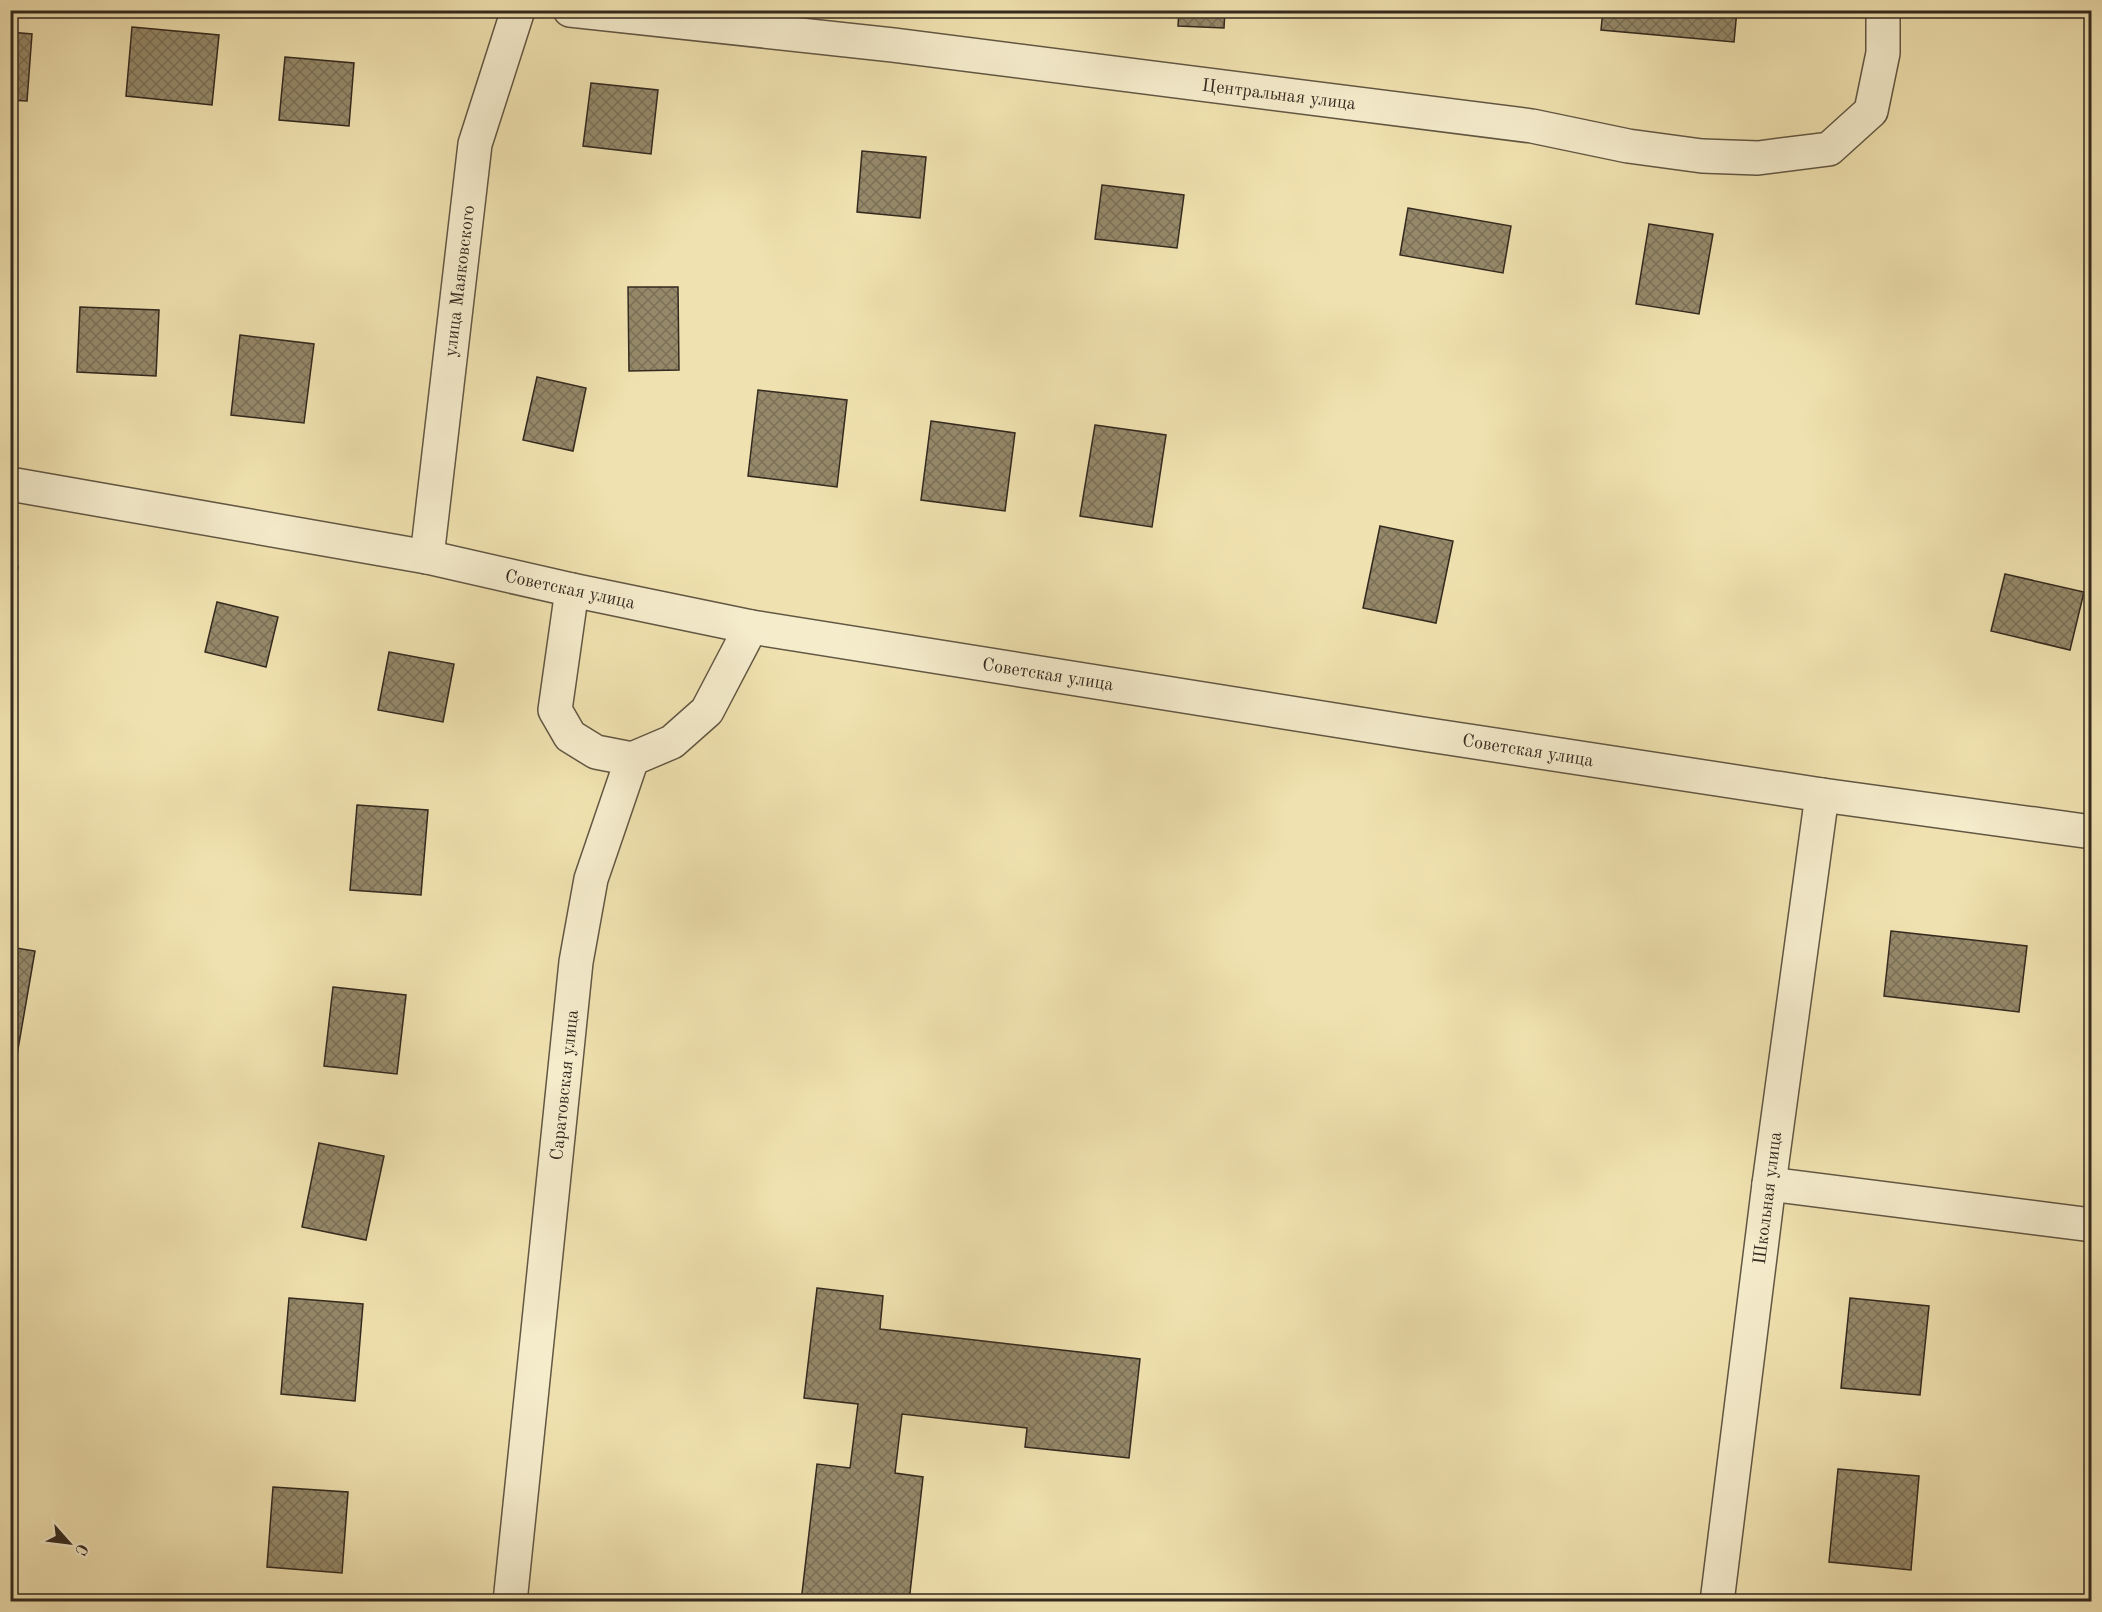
<svg xmlns="http://www.w3.org/2000/svg" width="2102" height="1612" font-family="'Old Standard TT',serif">
	<defs>
		<pattern id="building-cross-hatch" width="8" height="8" patternUnits="userSpaceOnUse" patternTransform="scale(1.5)"><rect width="8" height="8" fill="#95896a"/><path d="M0 0l8 8M0 8l8-8" fill="none" stroke="#7a7057"/></pattern>
	</defs>
	<rect width="100%" height="100%" fill="#f0e2b0"/>
	<filter id="stains"><feTurbulence type="fractalNoise" baseFrequency=".00333" numOctaves="4"/><feColorMatrix values="0 0 0 0 .2 0 0 0 0 .09 0 0 0 0 .02 0 0 0 .5 -.17"/></filter>
	<radialGradient id="worn" r=".72"><stop offset=".6" stop-color="#630" stop-opacity="0"/><stop offset="1" stop-color="#630" stop-opacity=".3"/></radialGradient>
	<g fill="url(#building-cross-hatch)" stroke="#33291f" stroke-width="1.5">
		<polygon points="1179,10 1225,10 1224,28 1178,26"/>
		<polygon points="1603,10 1737,10 1734,42 1601,30"/>
		<polygon points="132,27 219,35 212,105 126,96"/>
		<polygon points="10,32 32,34 27,101 10,100"/>
		<polygon points="285,57 354,63 349,126 279,120"/>
		<polygon points="591,83 658,90 651,154 583,146"/>
		<polygon points="862,151 926,157 920,218 857,212"/>
		<polygon points="1102,185 1184,195 1177,248 1095,239"/>
		<polygon points="1408,208 1511,226 1503,273 1400,255"/>
		<polygon points="1649,224 1713,234 1699,314 1636,304"/>
		<polygon points="628,287 678,287 679,370 629,371"/>
		<polygon points="80,307 159,310 156,376 77,372"/>
		<polygon points="240,335 314,344 304,423 231,415"/>
		<polygon points="537,377 586,388 573,451 523,440"/>
		<polygon points="758,390 847,400 837,487 748,476"/>
		<polygon points="931,421 1015,433 1005,511 921,500"/>
		<polygon points="1095,425 1166,435 1152,527 1080,516"/>
		<polygon points="1380,526 1453,541 1436,623 1363,608"/>
		<polygon points="10,565 18,567 10,600"/>
		<polygon points="2005,574 2084,592 2070,650 1991,631"/>
		<polygon points="217,602 278,617 266,667 205,652"/>
		<polygon points="389,652 454,664 443,722 378,710"/>
		<polygon points="357,805 428,810 421,895 350,890"/>
		<polygon points="1891,931 2027,946 2019,1012 1884,996"/>
		<polygon points="10,947 35,951 17,1055 10,1054"/>
		<polygon points="333,987 406,995 397,1074 324,1066"/>
		<polygon points="319,1143 384,1156 366,1240 302,1227"/>
		<polygon points="817,1288 883,1296 880,1329 1140,1359 1129,1458 1025,1447 1027,1428 902,1414 895,1473 923,1477 909,1602 801,1602 817,1464 850,1468 858,1404 804,1398"/>
		<polygon points="289,1298 363,1304 355,1401 281,1394"/>
		<polygon points="1850,1298 1929,1306 1920,1395 1841,1388"/>
		<polygon points="1838,1469 1919,1476 1911,1570 1829,1562"/>
		<polygon points="273,1487 348,1492 342,1573 267,1567"/>
	</g>
	<g fill="none" stroke-linecap="round" stroke-linejoin="round">
		<g stroke="#625743" stroke-width="36">
			<g id="minor">
				<polyline points="570,10 893,45 1532,126 1628,146 1702,156 1758,158 1829,149 1871,111 1883,53 1883,10"/>
				<polyline points="10,484 427,557 572,590 751,627 1416,733 1822,795 2092,832"/>
				<polyline points="427,557 475,144 518,10"/>
				<polyline points="572,590 555,710 570,736 596,752 632,759"/>
				<polyline points="1769,1184 2092,1225"/>
				<polyline points="510,1602 576,962 591,879 632,759 672,742 707,711 751,627"/>
				<polyline points="1717,1602 1769,1184 1822,795"/>
			</g>
		</g>
		<use href="#minor" stroke="#f5eccc" stroke-width="33"/>
	</g>
	<g text-anchor="middle" stroke-width="6" stroke-linejoin="round" paint-order="stroke">
		<g font-size="18" fill="#33291f" stroke="#f5eccc">
			<text transform="translate(1279 94) rotate(7)" y="6">Центральная улица</text>
			<text transform="translate(459 281) rotate(-83)" y="6">улица Маяковского</text>
			<text transform="translate(570 589) rotate(12)" y="6">Советская улица</text>
			<text transform="translate(1048 674) rotate(9)" y="6">Советская улица</text>
			<text transform="translate(1528 750) rotate(9)" y="6">Советская улица</text>
			<text transform="translate(564 1085) rotate(-84)" y="6">Саратовская улица</text>
			<text transform="translate(1767 1198) rotate(-83)" y="6">Школьная улица</text>
		</g>
	</g>
	<rect width="2102" height="1612" fill="none" stroke="#f0e2b0" stroke-width="36"/>
	<rect x="12" y="12" width="2078" height="1588" fill="none" stroke="#33291f" stroke-width="3"/>
	<rect x="18" y="18" width="2066" height="1576" fill="none" stroke="#33291f" stroke-width="1.5"/>
	<g transform="translate(69 1543) rotate(118)" stroke="#f5eccc" stroke-width="4.5" paint-order="stroke">
	<path d="M0-4.5L10 22L0 15L-10 22Z" fill="#33291f"/>
	<text y="-9" font-size="16" font-weight="bold" text-anchor="middle" fill="#33291f">С</text>
	</g>
	<rect width="100%" height="100%" filter="url(#stains)"/>
	<rect width="100%" height="100%" fill="url(#worn)"/>
</svg>
